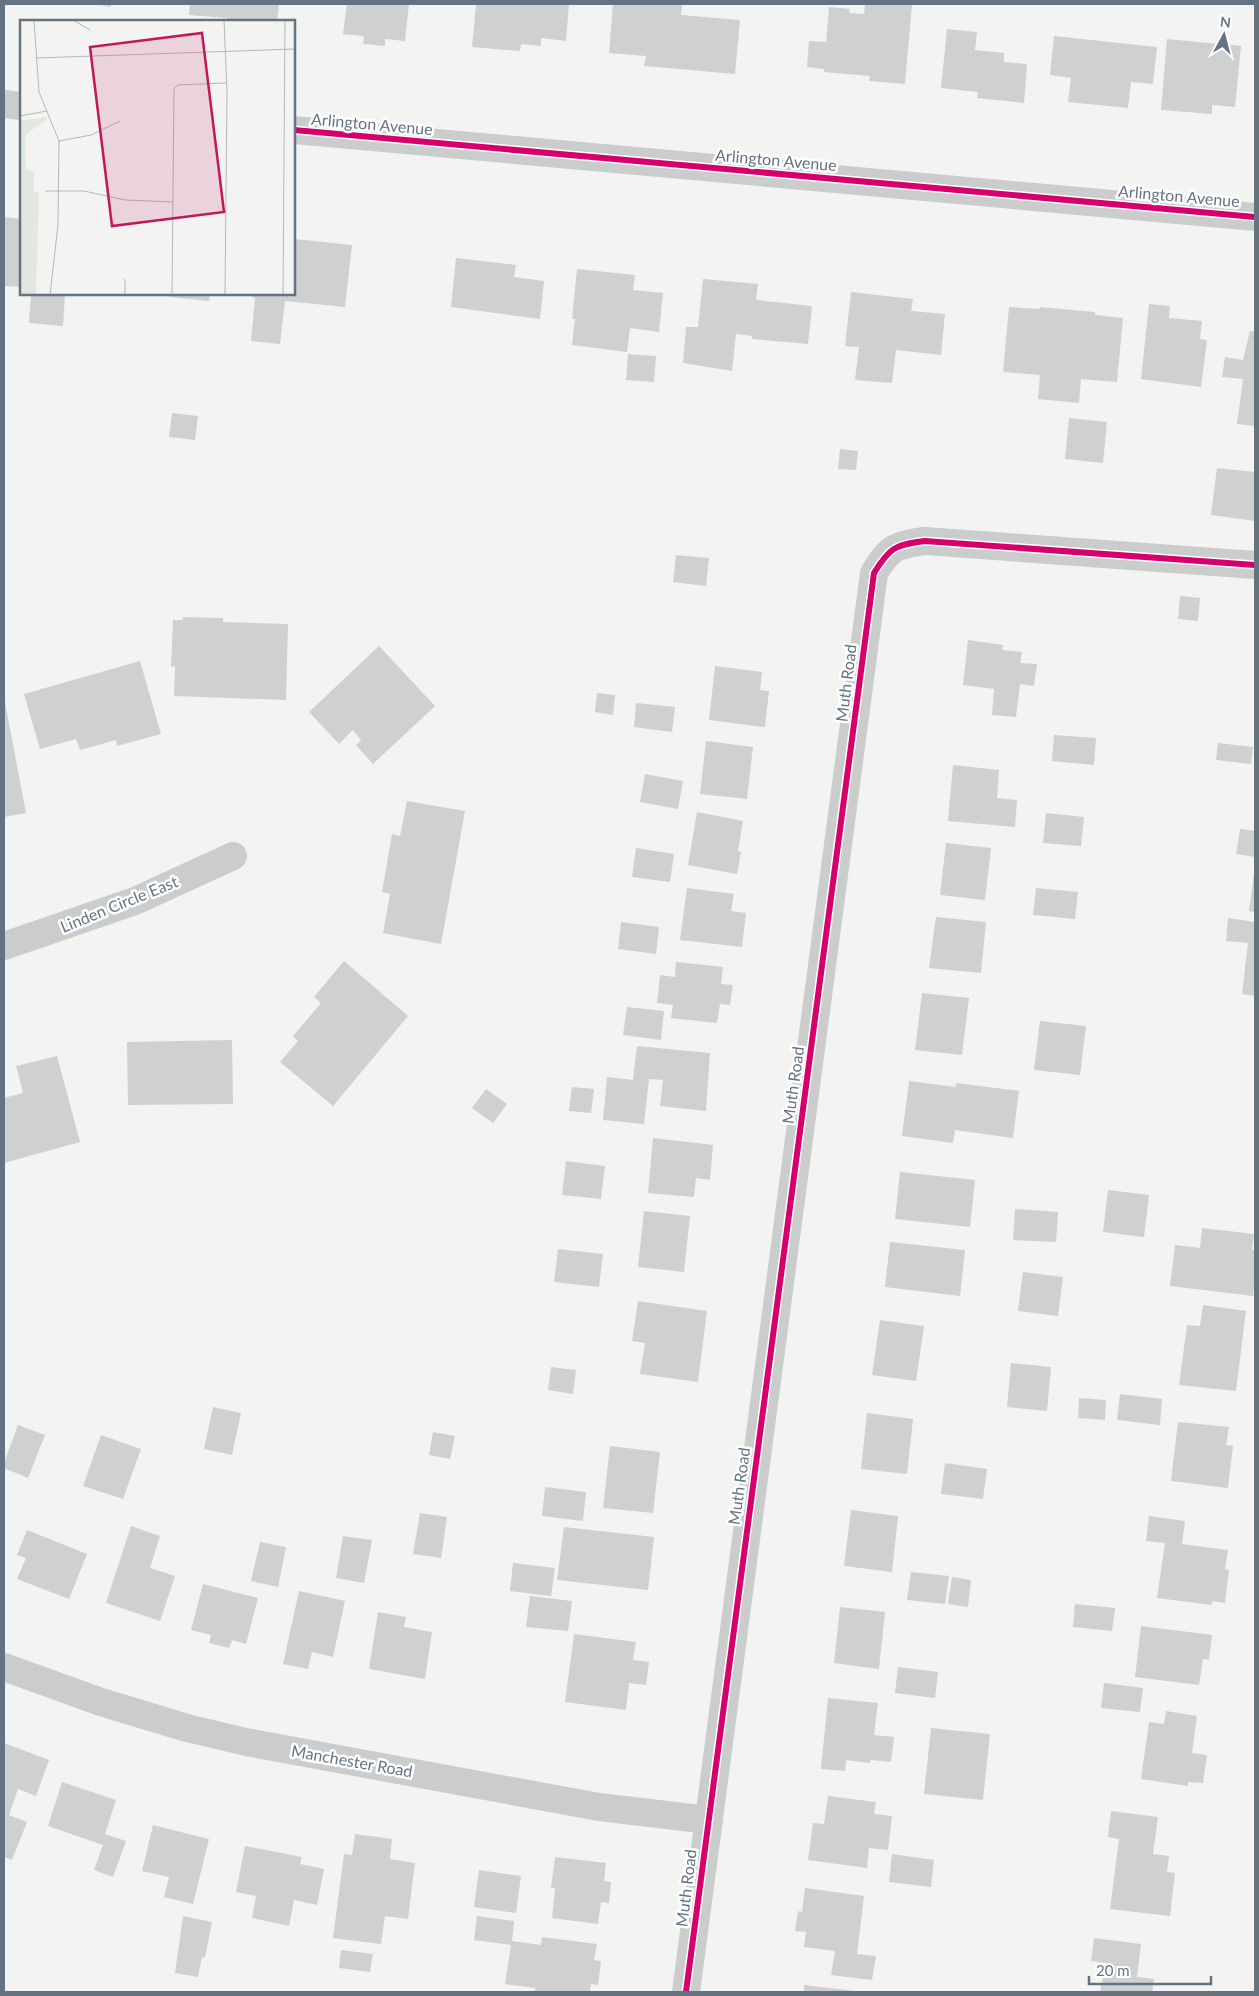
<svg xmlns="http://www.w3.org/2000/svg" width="1259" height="1996" font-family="Lato,sans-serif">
	<rect width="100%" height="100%" fill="#f3f4f1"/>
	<g fill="#cfd0d0">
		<polygon points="95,4 111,4 111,7"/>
		<polygon points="190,4 279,4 277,21 227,21 227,18 189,15"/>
		<polygon points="347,4 409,4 405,41 385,39 385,46 363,44 364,36 343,34"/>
		<polygon points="476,4 569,4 566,41 541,38 541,46 521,44 520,51 472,47"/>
		<polygon points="613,4 682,4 681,15 740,20 735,74 644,66 646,56 609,53"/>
		<polygon points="865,4 912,5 905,84 869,81 870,76 824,72 824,69 807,67 809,41 826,42 829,7 850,9 849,13 864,14"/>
		<polygon points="947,29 977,32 975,50 1004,53 1004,62 1027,64 1024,103 977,98 978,92 941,88"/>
		<polygon points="1054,36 1157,47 1153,84 1131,82 1128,108 1068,102 1071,78 1050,75"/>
		<polygon points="1167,39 1241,46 1235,107 1212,105 1212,114 1161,110"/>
		<polygon points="4,217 21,219 21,287 4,286"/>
		<polygon points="294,239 352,245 345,307 285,301 280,344 251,341 255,298 252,297 253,294 294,294"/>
		<polygon points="456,258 516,265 514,277 544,281 540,319 451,307"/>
		<polygon points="577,269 635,275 633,290 663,293 659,332 630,328 627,352 572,345 575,319 572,319"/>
		<polygon points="703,279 758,284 756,300 812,306 808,344 752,339 752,336 736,334 732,371 683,363 686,327 698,327"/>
		<polygon points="851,292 913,299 911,311 945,314 941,355 896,350 892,383 855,380 859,347 845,346"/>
		<polygon points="31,294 65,294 63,326 29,323"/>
		<polygon points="171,294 210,294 209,301 170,297"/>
		<polygon points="1149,304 1170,306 1169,318 1202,321 1200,339 1207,340 1201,387 1141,379"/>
		<polygon points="1009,307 1040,309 1039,307 1095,312 1095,315 1123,318 1117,382 1081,379 1079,403 1038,399 1040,375 1003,372"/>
		<polygon points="1250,331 1255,332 1255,426 1237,424 1243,379 1222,377 1225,357 1243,360"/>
		<polygon points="628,354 656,356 654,382 626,380"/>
		<polygon points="172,413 198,416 195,440 169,437"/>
		<polygon points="1069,418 1107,422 1103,463 1065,459"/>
		<polygon points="840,449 858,451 856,470 838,469"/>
		<polygon points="1217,468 1255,472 1255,521 1211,515"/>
		<polygon points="676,555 709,558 706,586 673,582"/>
		<polygon points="1180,596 1200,598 1198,621 1178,619"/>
		<polygon points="183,617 223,618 223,622 288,624 286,700 174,696 175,666 171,667 173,620 183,620"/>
		<polygon points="968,640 1003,645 1002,650 1022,652 1020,663 1037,664 1034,686 1020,684 1016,717 992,715 994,689 963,685"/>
		<polygon points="379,646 435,706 373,764 356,745 361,740 353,730 339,744 309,712"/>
		<polygon points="140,661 161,734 117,746 116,740 80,750 76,739 40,749 24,694"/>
		<polygon points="715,666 762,672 760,690 769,691 765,727 709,720"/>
		<polygon points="597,693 615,695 613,715 595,712"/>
		<polygon points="4,697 26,813 4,817"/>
		<polygon points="636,703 675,707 672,732 634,727"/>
		<polygon points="1054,735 1096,738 1094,765 1052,761"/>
		<polygon points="706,741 753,747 747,799 700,794"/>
		<polygon points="1218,743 1253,747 1251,764 1216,760"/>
		<polygon points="953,765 999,770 997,798 1017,800 1015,827 948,821"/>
		<polygon points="645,774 683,781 678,809 640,802"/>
		<polygon points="407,801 465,811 441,944 383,933 390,894 382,892 392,834 400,836"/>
		<polygon points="697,812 743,821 738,851 741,852 737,874 688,865"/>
		<polygon points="1046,813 1084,817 1081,846 1043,843"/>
		<polygon points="1240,829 1255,831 1255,857 1236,854"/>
		<polygon points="946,843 991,848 985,900 940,895"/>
		<polygon points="636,848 674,854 670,882 632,877"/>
		<polygon points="1254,873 1255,873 1255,912 1249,911"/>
		<polygon points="687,888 734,894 731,911 746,913 742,947 680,940"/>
		<polygon points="1036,888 1078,892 1075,919 1033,915"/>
		<polygon points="936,917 986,922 981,973 929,968"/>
		<polygon points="1228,918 1255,922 1255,996 1242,994 1248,943 1226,941"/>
		<polygon points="621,922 659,927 656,954 618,949"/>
		<polygon points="344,961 408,1016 333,1106 280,1062 298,1041 293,1036 321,1003 314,997"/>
		<polygon points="676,962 723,967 721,984 733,985 730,1005 720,1004 717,1023 671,1018 673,1005 657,1003 660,975 675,977"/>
		<polygon points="922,993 969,998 962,1055 915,1050"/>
		<polygon points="627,1007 664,1011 661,1040 623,1035"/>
		<polygon points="1040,1021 1086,1026 1080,1075 1034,1070"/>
		<polygon points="232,1040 233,1104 128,1105 127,1042"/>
		<polygon points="637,1046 710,1053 706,1111 660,1106 663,1080 649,1079 644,1124 603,1120 607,1077 633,1080"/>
		<polygon points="57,1056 80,1142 4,1163 4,1098 23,1093 16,1066"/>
		<polygon points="909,1081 956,1087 956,1083 1019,1091 1013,1138 955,1130 953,1143 902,1136"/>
		<polygon points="572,1087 594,1089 591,1113 569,1111"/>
		<polygon points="486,1089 507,1104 493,1123 472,1108"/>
		<polygon points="653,1138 713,1145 710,1180 696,1178 694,1197 648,1193"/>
		<polygon points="566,1161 605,1166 601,1199 562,1195"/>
		<polygon points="900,1172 975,1180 970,1227 895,1219"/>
		<polygon points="1108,1190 1149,1195 1144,1237 1103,1232"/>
		<polygon points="1015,1209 1058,1212 1056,1242 1013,1240"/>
		<polygon points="644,1211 690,1216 684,1272 638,1267"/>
		<polygon points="1202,1228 1254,1234 1252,1250 1255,1250 1255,1274 1253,1296 1170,1286 1175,1245 1200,1248"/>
		<polygon points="890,1242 965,1250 960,1296 885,1287"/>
		<polygon points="558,1249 603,1254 599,1287 554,1282"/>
		<polygon points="1023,1272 1063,1277 1058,1316 1018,1311"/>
		<polygon points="638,1301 707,1311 698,1382 640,1374 645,1343 632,1341"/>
		<polygon points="1203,1305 1246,1311 1236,1391 1179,1385 1187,1325 1200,1326"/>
		<polygon points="880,1320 924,1326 916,1381 872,1375"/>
		<polygon points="1011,1363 1051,1367 1047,1411 1007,1407"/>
		<polygon points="551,1367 576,1370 573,1394 548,1390"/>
		<polygon points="1120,1394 1162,1399 1160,1425 1117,1420"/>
		<polygon points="1079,1398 1106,1400 1105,1420 1078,1418"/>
		<polygon points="213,1407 241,1413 232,1455 204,1449"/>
		<polygon points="867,1413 913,1419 907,1474 861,1469"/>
		<polygon points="1178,1422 1229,1427 1226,1445 1233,1446 1228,1488 1171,1481"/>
		<polygon points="18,1425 45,1435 28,1478 4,1468 4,1463"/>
		<polygon points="433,1432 455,1436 450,1459 429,1455"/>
		<polygon points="101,1435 141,1449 123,1499 83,1486"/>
		<polygon points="610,1446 660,1452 653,1513 603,1508"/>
		<polygon points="945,1463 987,1469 983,1499 941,1494"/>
		<polygon points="545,1487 586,1492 583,1521 542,1516"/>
		<polygon points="851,1510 898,1516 892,1572 844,1566"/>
		<polygon points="420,1513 447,1517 441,1558 413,1554"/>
		<polygon points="1149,1516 1185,1521 1182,1544 1228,1550 1225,1569 1229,1570 1225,1603 1212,1601 1212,1605 1157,1598 1165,1543 1146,1541"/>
		<polygon points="131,1526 160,1536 150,1568 175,1576 160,1621 106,1603"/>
		<polygon points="564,1527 654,1537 648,1590 557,1580"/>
		<polygon points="27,1530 87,1554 69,1599 17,1579 26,1558 17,1555"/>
		<polygon points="343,1536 372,1540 364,1583 336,1578"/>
		<polygon points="260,1542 286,1547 278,1587 251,1581"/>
		<polygon points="513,1563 555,1568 551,1596 510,1591"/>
		<polygon points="911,1572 949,1576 945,1604 907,1600"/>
		<polygon points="952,1577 971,1580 968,1607 948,1604"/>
		<polygon points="203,1584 258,1598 246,1644 232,1640 229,1648 209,1643 211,1635 191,1630"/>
		<polygon points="299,1591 345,1601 333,1657 312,1652 308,1669 283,1664"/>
		<polygon points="530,1596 572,1601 568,1631 526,1627"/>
		<polygon points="1075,1604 1115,1608 1112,1631 1073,1627"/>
		<polygon points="840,1607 885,1612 879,1669 834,1663"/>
		<polygon points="378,1612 406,1617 404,1627 432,1632 425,1679 369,1669"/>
		<polygon points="1141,1626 1212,1635 1209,1660 1203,1659 1199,1685 1135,1677"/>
		<polygon points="574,1634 636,1642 633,1660 649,1662 646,1685 629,1683 626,1710 565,1702"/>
		<polygon points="898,1667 938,1672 935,1698 895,1693"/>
		<polygon points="1104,1683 1143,1688 1140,1712 1101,1708"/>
		<polygon points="828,1698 878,1703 874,1735 894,1737 891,1762 870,1760 870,1763 846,1760 845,1771 821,1769"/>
		<polygon points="1166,1711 1197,1716 1192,1753 1207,1755 1203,1783 1188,1782 1188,1786 1141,1779 1149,1722 1164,1724"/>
		<polygon points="931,1728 990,1734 983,1800 924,1794"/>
		<polygon points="4,1743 49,1760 36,1796 18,1789 9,1815 27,1822 12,1860 4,1857"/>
		<polygon points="62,1782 116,1800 105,1834 126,1841 113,1877 94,1870 103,1845 48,1826"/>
		<polygon points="828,1796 876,1802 874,1814 892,1816 888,1850 869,1848 867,1868 808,1860 813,1823 824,1824"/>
		<polygon points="1111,1811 1158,1817 1153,1854 1169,1856 1167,1872 1175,1873 1170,1916 1110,1909 1119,1839 1108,1837"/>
		<polygon points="153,1825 209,1839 193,1904 164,1897 169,1877 142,1871"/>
		<polygon points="355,1834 392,1839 390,1859 415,1863 408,1919 385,1916 381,1944 333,1938 344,1854 352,1855"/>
		<polygon points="245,1846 302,1857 300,1864 324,1869 317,1905 294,1900 289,1926 252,1918 256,1896 236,1892"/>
		<polygon points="892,1854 934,1860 931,1887 889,1882"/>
		<polygon points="555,1857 606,1863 604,1881 611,1882 609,1903 601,1902 598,1924 552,1918 555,1888 551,1888"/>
		<polygon points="479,1870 521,1876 516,1913 474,1907"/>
		<polygon points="805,1888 864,1896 857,1954 876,1956 872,1980 831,1975 835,1951 804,1947 806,1932 795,1931 798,1911 802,1912"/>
		<polygon points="183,1916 212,1922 205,1958 202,1957 198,1977 175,1973"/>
		<polygon points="477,1916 514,1921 512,1941 541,1945 542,1937 597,1944 594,1960 601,1961 598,1985 591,1984 590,1992 547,1992 535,1991 535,1988 505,1984 511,1945 474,1940"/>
		<polygon points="1094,1938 1141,1944 1137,1977 1154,1979 1152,1992 1100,1992 1106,1963 1091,1961"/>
		<polygon points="341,1950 373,1954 370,1972 339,1968"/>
		<polygon points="804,1985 856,1991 856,1992 804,1992"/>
	</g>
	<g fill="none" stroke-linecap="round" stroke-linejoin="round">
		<g stroke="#cbcdcd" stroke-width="28">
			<polyline points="4,104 21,106"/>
			<polyline points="294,130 1255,217"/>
			<polyline points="4,946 135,901 233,856"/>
			<polyline points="4,1667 101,1702 187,1728 246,1742 599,1807 709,1820"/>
			<path d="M686,1992l188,-1419c16,-26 21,-28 51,-32l330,24"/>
		</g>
		<g stroke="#fff" stroke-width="9">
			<g id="cycleway">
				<polyline points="294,130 1255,217"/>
				<path d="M686,1992l188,-1419c16,-26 21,-28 51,-32l330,24"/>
			</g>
		</g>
		<use href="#cycleway" stroke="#d6006c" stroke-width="6"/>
	</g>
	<g text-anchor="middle" stroke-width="5" stroke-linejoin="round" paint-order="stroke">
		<g font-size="16" fill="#637382" stroke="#fff">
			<text transform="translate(372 124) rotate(5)" y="6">Arlington Avenue</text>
			<text transform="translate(776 160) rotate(5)" y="6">Arlington Avenue</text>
			<text transform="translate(1179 196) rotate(5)" y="6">Arlington Avenue</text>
			<text transform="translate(846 683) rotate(-83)" y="6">Muth Road</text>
			<text transform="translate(119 904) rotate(-22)" y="6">Linden Circle East</text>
			<text transform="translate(793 1085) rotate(-82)" y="6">Muth Road</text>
			<text transform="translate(739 1486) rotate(-82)" y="6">Muth Road</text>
			<text transform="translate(352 1761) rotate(10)" y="6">Manchester Road</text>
			<text transform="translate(686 1888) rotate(-83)" y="6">Muth Road</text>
		</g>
	</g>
	<g transform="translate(20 20)">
		<rect width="275" height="275" fill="#f3f4f1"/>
		<path d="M25,97l2,2 -22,16 1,35 8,1v21h5l-3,103h-16v-174z" fill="#e2e7df"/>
		<path fill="none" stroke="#b0b8be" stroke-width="1" d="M14,0l5,72 20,49 -1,84 -8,70M53,0l17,10M204,0l3,72 -2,203M16,38l259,-9M0,96l27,-5M39,121l32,-6 29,-14M25,171h39l41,9 48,2M105,275v-16M152,275l2,-206 4,-4 48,-2M263,275l2,-275"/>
		<path fill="#c2185b" fill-opacity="0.15" stroke="#c2185b" stroke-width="2.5" d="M182,13l22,179 -112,14 -22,-179z"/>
		<rect width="275" height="275" fill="none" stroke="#637382" stroke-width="2.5"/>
	</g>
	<rect width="1259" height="1996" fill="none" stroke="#637382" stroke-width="10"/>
	<g transform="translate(1224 35) rotate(7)" stroke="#ffffff" stroke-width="4" paint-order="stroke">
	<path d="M0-4L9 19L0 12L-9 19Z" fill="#637382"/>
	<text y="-8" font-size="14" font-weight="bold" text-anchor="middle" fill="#637382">N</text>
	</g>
	<path d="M1089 1976v8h122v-8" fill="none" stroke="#637382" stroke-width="2.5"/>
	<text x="1096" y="1976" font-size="15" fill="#637382" stroke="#ffffff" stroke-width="4" paint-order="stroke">20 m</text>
</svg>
